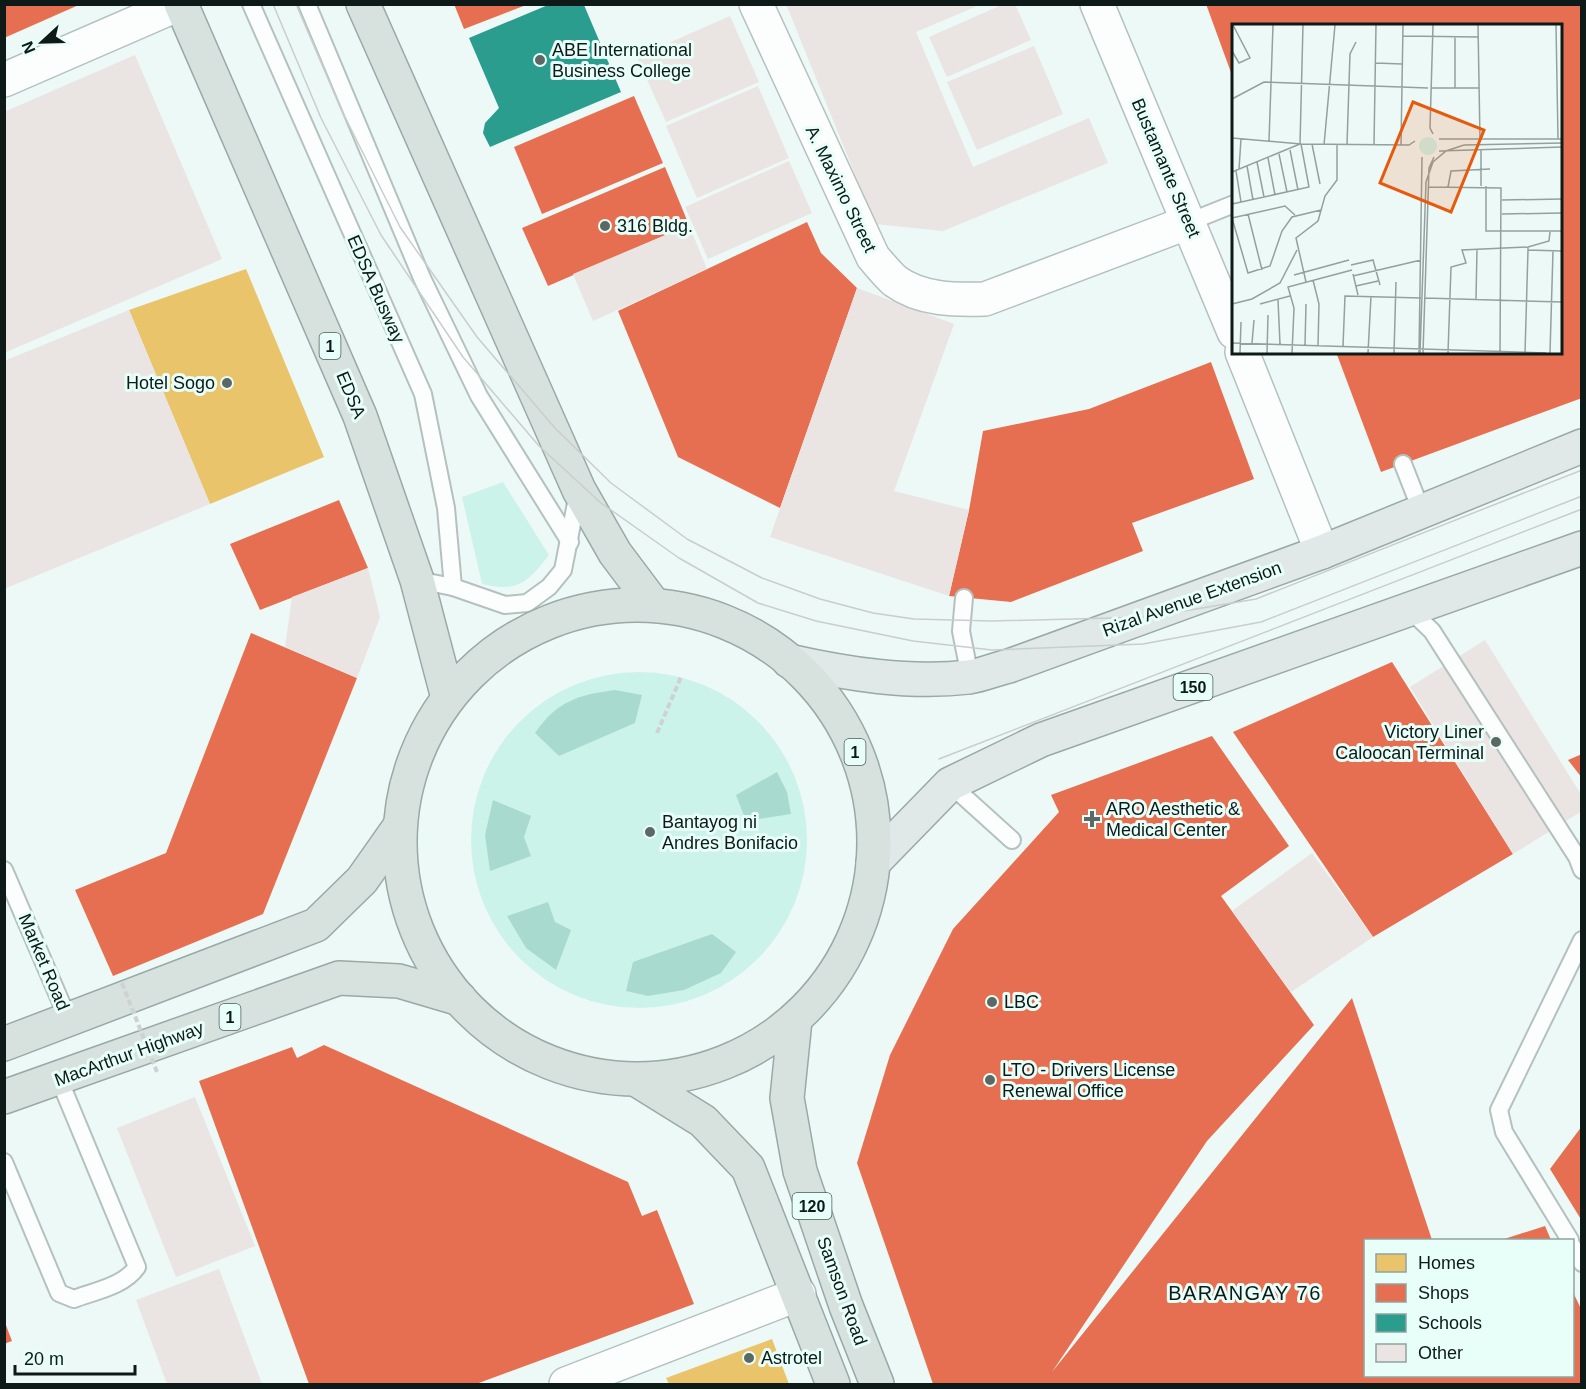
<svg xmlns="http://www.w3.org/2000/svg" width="1586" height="1389" font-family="Arial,sans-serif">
	<rect width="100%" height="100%" fill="#edf9f6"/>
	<g fill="#ccf3ea">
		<path d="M503,482l46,73c-21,27 -31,38 -67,29l-20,-87z"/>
		<circle cx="639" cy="840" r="168"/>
	</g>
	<g fill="#a9dacf">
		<path d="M615,690l27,5 -7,28 -76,33 -24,-23c22,-32 43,-38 80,-43z"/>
		<polygon points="777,772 787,792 791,814 746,821 736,795"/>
		<polygon points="493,800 531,816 524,837 531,856 490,871 485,835"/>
		<polygon points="548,902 555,922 571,930 556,970 526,948 507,916"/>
		<polygon points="712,934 736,952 721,973 684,990 648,996 626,991 633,962"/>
	</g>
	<g fill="#e9c46a">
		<polygon points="246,269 324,457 210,504 129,310"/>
		<polygon points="772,1339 789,1384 669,1384 666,1378"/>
	</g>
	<g fill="#e76f51">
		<polygon points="4,4 81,4 4,38"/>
		<polygon points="454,4 526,4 526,5 464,29"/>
		<polygon points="1206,4 1582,4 1582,398 1381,472 1336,352 1560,352 1560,26 1234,26 1233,78"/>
		<polygon points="634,96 663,163 542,214 514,147"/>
		<polygon points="665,167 689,225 548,286 522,228"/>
		<polygon points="807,222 821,253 857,288 780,508 678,457 618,311"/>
		<polygon points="1211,362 1254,479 1132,523 1143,551 1011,602 949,596 969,510 983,431 1089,409"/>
		<polygon points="339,500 368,568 260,610 230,544"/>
		<polygon points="251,633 357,678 263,914 113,976 75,890 166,853"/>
		<polygon points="1392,662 1513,854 1373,937 1233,732"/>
		<polygon points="1212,736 1289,846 1221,896 1314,1025 1207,1141 1052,1372 1352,998 1432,1240 1366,1240 1366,1376 1572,1376 1572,1290 1582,1311 1582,1384 933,1384 857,1163 890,1055 953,929 1059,812 1051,795"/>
		<polygon points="1582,754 1582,778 1568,760"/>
		<polygon points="324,1045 628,1182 642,1216 657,1210 694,1304 476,1384 309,1384 199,1081 292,1047 297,1058"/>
		<polygon points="1582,1126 1582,1221 1550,1169"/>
		<polygon points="1545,1226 1551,1240 1501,1240"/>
		<polygon points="4,1320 12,1341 4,1344"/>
	</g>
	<polygon fill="#2a9d8f" points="548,5 584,5 621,92 490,147 483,133 485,123 499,108 469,38"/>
	<g fill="#eae4e2">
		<polygon points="786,4 982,4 916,32 973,167 1089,118 1108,163 943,231 875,224"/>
		<polygon points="1004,4 1015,4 1031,40 947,77 929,37"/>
		<polygon points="730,16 759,82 666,122 637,57"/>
		<polygon points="1034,46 1063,114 977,150 947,82"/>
		<polygon points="135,55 222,259 4,353 4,112"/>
		<polygon points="758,86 789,158 697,198 666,126"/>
		<polygon points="789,161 812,213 708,259 685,207"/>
		<polygon points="689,225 707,269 593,321 573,274"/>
		<polygon points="857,288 954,324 894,491 969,510 949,596 770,537"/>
		<polygon points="129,310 210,504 4,589 4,361"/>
		<polygon points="368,568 380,617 357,678 285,647 292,597"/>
		<polygon points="1485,640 1582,796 1582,811 1513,854 1410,687"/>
		<polygon points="1312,853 1373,937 1291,992 1232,911"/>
		<polygon points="195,1097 255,1246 176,1277 117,1128"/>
		<polygon points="219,1269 262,1384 167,1384 136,1300"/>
	</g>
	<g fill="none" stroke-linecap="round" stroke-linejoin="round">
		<g stroke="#b5c1be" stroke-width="20">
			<g id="service">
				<polyline points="251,4 423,394 446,508 453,587"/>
				<polyline points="307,4 422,278 479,396 570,542"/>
				<polyline points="1189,222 1234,204"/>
				<polyline points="1403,464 1421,510"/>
				<polyline points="417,580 453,587 505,605 527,603 549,587 563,570 578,493"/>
				<polyline points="964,598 961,631 970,677"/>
				<polyline points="1411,611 1432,631 1577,857 1582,870"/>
				<polyline points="950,784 1012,840"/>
				<polyline points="4,870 69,1021"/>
				<path d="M4,1162l55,131 15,6c21,-8 50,-13 63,-32l-78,-188"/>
				<polyline points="1570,1240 1504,1132 1499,1110 1582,940"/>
				<polyline points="1572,1246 1582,1263"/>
			</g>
		</g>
		<g stroke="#b5c1be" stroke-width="36">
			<g id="minor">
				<path d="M756,4l117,253c7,8 14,17 22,24 26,19 60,19 90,18l204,-77"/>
				<polyline points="1097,4 1234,332"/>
				<polyline points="4,80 179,4"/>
				<polyline points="1242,352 1322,552"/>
				<polyline points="566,1384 799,1294"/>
			</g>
		</g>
		<g stroke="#98a9a6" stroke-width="36">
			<g id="primary">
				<path d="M789,661c58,13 121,23 180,16 13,-2 27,-8 40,-11l313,-114 260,-106"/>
				<polyline points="873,863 950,784 1041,740 1582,548"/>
			</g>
		</g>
		<g stroke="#98a9a6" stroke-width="36">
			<g id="trunk">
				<polyline points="181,4 360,416 417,580 448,698"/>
				<polyline points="363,4 579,490 615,553 654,605"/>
				<circle cx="637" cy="842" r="237"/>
				<polyline points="795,1020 787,1098 800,1171 846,1306 877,1384"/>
				<polyline points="4,1044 316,925 362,880 400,826"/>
				<polyline points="637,1080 703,1121 748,1168 833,1384"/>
				<polyline points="4,1097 339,978 399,981 460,999"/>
			</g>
		</g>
		<polyline stroke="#ced2d1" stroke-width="4" stroke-dasharray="6 3" stroke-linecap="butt" points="657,733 681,677"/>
		<use href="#service" stroke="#fcfefe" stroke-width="16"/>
		<use href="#minor" stroke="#fcfefe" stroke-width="33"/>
		<use href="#primary" stroke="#e0e9e7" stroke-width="33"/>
		<use href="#trunk" stroke="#d7e2df" stroke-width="33"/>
		<g stroke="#c9cdcc" stroke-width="1.5">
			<polyline points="273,4 321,118 381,235 463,357 539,446 601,503 679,558 758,603 816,621 913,641 992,650 1143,644 1261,622 1582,496"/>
			<polyline points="296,4 341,109 400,227 477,337 555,428 611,483 687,539 762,578 820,599 873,613 914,619 992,621 1148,617 1256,599 1582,470"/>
			<polyline points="939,759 1582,509"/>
		</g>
		<polyline stroke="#ced2d1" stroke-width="4" stroke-dasharray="6 3" stroke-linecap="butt" points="122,983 157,1072"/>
	</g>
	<g fill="#5b6866" stroke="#e8fef8" stroke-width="2">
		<circle cx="540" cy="60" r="6"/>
		<circle cx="605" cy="226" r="6"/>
		<circle cx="227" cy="383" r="6"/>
		<circle cx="1496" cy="742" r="6"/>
		<path d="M1089 810h6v6h6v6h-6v6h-6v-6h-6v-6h6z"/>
		<circle cx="650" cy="832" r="6"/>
		<circle cx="992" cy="1002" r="6"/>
		<circle cx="990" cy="1080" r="6"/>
		<circle cx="749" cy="1358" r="6"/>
	</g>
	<g text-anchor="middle" stroke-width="6" stroke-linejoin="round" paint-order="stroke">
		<g fill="#e8fef8" stroke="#4f5e5b" stroke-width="1.5">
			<rect x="319.5" y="333" width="21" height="26" rx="4.5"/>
			<rect x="1173.5" y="674" width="39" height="26" rx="4.5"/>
			<rect x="844.5" y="739" width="21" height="26" rx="4.5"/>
			<rect x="219.5" y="1004" width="21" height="26" rx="4.5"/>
			<rect x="792.5" y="1193" width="39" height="26" rx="4.5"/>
		</g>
		<g font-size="16" font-weight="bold" fill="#0d1a18">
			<text x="330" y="352">1</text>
			<text x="1193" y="693">150</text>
			<text x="855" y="758">1</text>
			<text x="230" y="1023">1</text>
			<text x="812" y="1212">120</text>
		</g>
		<g font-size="18" fill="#0d1a18" stroke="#e8fef8" text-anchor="start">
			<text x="552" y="56">ABE International<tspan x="552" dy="21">Business College</tspan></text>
			<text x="617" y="232">316 Bldg.</text>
			<text x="215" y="389" text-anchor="end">Hotel Sogo</text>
			<text x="1484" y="738" text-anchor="end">Victory Liner<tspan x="1484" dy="21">Caloocan Terminal</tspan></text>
			<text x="1106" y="815">ARO Aesthetic &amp;<tspan x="1106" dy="21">Medical Center</tspan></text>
			<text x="662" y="828">Bantayog ni<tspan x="662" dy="21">Andres Bonifacio</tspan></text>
			<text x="1004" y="1008">LBC</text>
			<text x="1002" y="1076">LTO - Drivers License<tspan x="1002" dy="21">Renewal Office</tspan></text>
			<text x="761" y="1364">Astrotel</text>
		</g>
		<g font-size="18" fill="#0d1a18" stroke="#e8fef8">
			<text transform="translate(1166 168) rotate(67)" y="6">Bustamante Street</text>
			<text transform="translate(841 189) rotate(64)" y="6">A. Maximo Street</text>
			<text transform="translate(376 289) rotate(66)" y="6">EDSA Busway</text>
			<text transform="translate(351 395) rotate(67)" y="6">EDSA</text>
			<text transform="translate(1192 599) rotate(-20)" y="6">Rizal Avenue Extension</text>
			<text transform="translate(44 962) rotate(67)" y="6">Market Road</text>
			<text transform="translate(129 1054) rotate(-20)" y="6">MacArthur Highway</text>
			<text transform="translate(842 1291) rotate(70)" y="6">Samson Road</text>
		</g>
		<g font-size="20" letter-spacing="1.5" fill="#0d1a18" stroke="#e8fef8">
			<text x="1245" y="1300">BARANGAY 76</text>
		</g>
	</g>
	<g transform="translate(1232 24)">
		<rect width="330" height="330" fill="#edf9f6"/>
		<path d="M187 122a9 9 0 1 1 18 0a9 9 0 1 1-18 0Z" fill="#ccf3ea"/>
		<path fill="none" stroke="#93a09d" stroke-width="1.5" d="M201,1l-3,103 3,6M246,1l2,115M324,1l2,114M171,12l75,1M0,27l7,12 11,-5 -17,-33M144,39l26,1M199,64h48M223,64v-51M0,75l32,-17 164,6M0,114l69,6 108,1 6,-4M207,115h123M37,117l4,-116M80,120l8,40M115,120l3,-90 6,-12M142,120l2,-119M92,121l11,-120M169,121l2,-120M58,126l8,40M207,127l123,-4M47,130l8,38M36,134l7,37M25,138l7,35M15,142l6,34M7,145l2,-30M4,147l5,31M0,148l68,-28 3,-119M249,162v-37M254,162v45h76M197,163l72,1 -1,163M216,163l3,-16 39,-2M270,176l60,-1M0,180l77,-17 -8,-43M16,190l14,56M270,190l60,-1M0,194l16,55 22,-7 12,-35 10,-14 29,-7M0,194l53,-12 10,9M296,223l21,-6 1,-9M119,241l22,-5 7,25M121,250l5,21M62,251l55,-15M121,252l68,-16M81,256l6,24 -1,42M74,258l-10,-44 22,-17 7,-25 12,-16v-35M124,262l22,-5M193,274l137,4M244,275l1,-50M46,276l2,44M0,280l20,-5 28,-16 17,-33M28,280l30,-8M0,319l314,10M20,319l2,-23M73,321l1,-41M111,322l2,-50 76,2M8,329l1,-31M35,329l1,-38M60,329l2,-45 -6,-21 64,-17M136,329l3,-57M162,329l2,-71M187,329l3,-196M188,329l6,-171 7,-20 13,-11 18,-6 98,-2M191,329l6,-185 5,-11M216,329l3,-86 15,-4 -4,-13 66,-3v3l34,1M293,329l3,-103M318,329l3,-102"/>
		<path fill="#e8590c" fill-opacity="0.15" stroke="#e8590c" stroke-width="3" d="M181,78l71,28 -33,82 -71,-29z"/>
		<rect width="330" height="330" fill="none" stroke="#0d1a18" stroke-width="3"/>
	</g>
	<rect width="1586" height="1389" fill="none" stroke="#0d1a18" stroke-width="12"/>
	<rect x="1364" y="1239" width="210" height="138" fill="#e8fef8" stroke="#90a39e" stroke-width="1.5"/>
	<rect x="1376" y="1254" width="30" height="18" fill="#e9c46a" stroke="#90a39e" stroke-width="1.5"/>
	<text x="1418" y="1269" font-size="18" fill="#0d1a18">Homes</text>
	<rect x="1376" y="1284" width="30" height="18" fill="#e76f51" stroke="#90a39e" stroke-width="1.5"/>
	<text x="1418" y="1299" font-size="18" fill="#0d1a18">Shops</text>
	<rect x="1376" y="1314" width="30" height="18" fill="#2a9d8f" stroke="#90a39e" stroke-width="1.5"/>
	<text x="1418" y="1329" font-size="18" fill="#0d1a18">Schools</text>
	<rect x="1376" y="1344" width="30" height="18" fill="#eae4e2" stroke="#90a39e" stroke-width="1.5"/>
	<text x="1418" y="1359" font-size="18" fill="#0d1a18">Other</text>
	<g transform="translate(42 42) rotate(248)" stroke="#e8fef8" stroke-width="4.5" paint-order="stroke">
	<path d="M0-4.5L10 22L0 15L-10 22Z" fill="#0d1a18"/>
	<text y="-9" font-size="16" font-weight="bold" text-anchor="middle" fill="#0d1a18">N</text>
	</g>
	<path d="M15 1365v9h120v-9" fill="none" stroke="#0d1a18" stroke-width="3"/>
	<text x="24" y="1365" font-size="18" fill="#0d1a18" stroke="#e8fef8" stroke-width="4.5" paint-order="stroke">20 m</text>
</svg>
